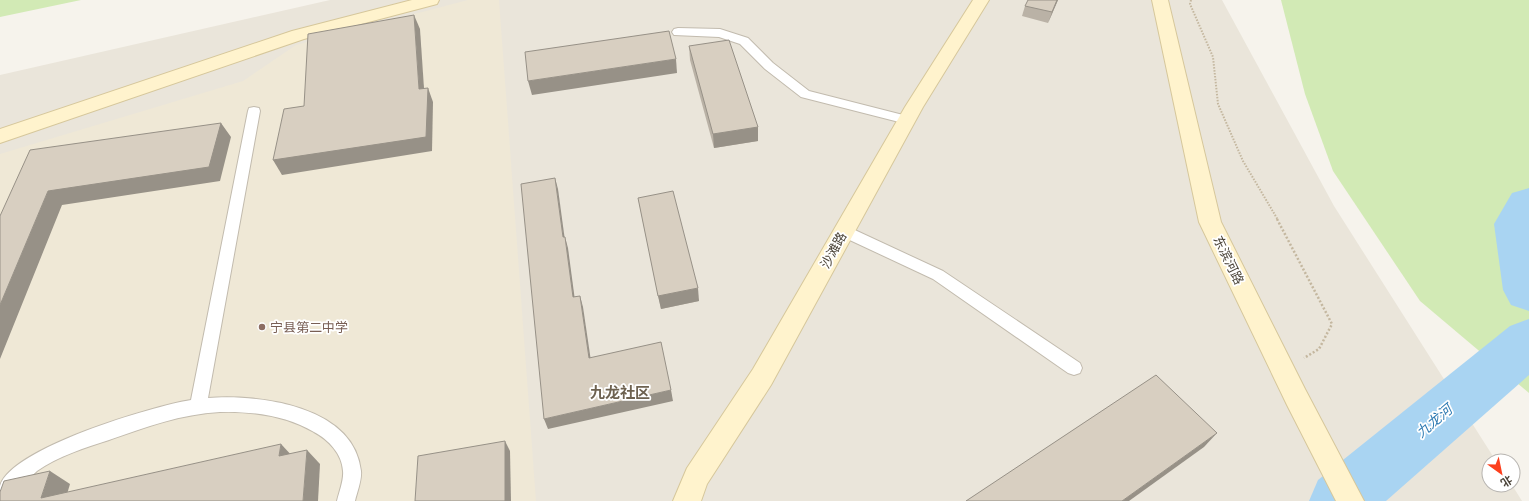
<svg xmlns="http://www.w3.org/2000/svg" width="1529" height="501" font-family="'Archivo Narrow','Noto Sans SC',sans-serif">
	<rect width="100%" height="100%" fill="#f6f3ec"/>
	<polygon fill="#eae5da" points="330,0 1222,0 1334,206 1496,461 1489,461 1489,485 1512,485 1522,501 0,501 0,75"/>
	<polygon fill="#efe8d6" points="468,0 499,0 536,501 0,501 0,154 243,81 296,45"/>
	<g fill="#d2eab5">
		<polygon points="0,0 81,0 0,17"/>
		<polygon points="1281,0 1529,0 1529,393 1420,301 1333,171 1305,94"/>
	</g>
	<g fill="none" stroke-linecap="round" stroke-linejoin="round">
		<g fill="#a9d4f2" fill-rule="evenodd">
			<polygon points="1529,188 1529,311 1511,305 1503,290 1494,224 1512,193"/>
			<polygon points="1529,319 1529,375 1386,501 1309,501 1318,480 1510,326"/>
		</g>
		<g stroke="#c2bbae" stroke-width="2">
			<g id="lane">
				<polygon points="678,28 720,29 748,38 773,63 809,91 907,116 912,117 914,120 912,123 907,124 801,97 765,69 740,44 719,37 674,35 672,32 674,29"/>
				<path d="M254,107l5,1 1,3 -52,287c52,-4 146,8 153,73 1,9 -4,21 -6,30h-18c2,-9 7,-21 6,-30 -1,-17 -14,-31 -29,-39 -27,-16 -62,-21 -94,-20 -39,2 -74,15 -111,28 -24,8 -51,16 -72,31 -10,9 -19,18 -25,30h-12c0,-5 0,-11 0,-15 11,-38 153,-80 191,-86l57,-289 1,-3z"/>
				<polygon points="844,225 943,271 1080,363 1082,368 1080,373 1074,375 1068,373 933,279 839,235 837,231 839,227"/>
			</g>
		</g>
		<g stroke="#d6c79b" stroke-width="2">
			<g id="secondary">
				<polygon points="412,0 439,0 437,4 304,39 0,143 0,129 292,31"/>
				<polygon points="973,0 989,0 923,107 771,385 707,484 701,501 673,501 687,468 753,369 905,107"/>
				<polygon points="1152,0 1168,0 1221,222 1305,389 1364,501 1336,501 1287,405 1199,222"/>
			</g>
		</g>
		<polyline stroke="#c4b79f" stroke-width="2" stroke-dasharray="1.5 1.5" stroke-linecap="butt" points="1191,0 1190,4 1213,57 1218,104 1243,161 1278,220"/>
		<polyline stroke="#c4b79f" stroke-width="2.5" stroke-dasharray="2 2" stroke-linecap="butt" points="1277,219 1332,324 1319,349 1304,358"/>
		<use href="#lane" fill="#fff" fill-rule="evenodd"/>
		<use href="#secondary" fill="#fff3cd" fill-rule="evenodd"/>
	</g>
	<g fill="#bab2a6">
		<polygon points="1058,0 1048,23 1022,16 1025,6"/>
		<polygon points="689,46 758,127 758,141 714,148 690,60"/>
		<polygon points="638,198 699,301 661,309"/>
	</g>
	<g fill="#979187">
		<polygon points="1057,0 1058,0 1048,23 1052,12"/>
		<polygon points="414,15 420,29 425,103 419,89"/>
		<polygon points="676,59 677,73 532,95 528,81"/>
		<polygon points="428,88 433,102 432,151 282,175 273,160"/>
		<polygon points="221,123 231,137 220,181 62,205 0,359 0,305 48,191"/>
		<polygon points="758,127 758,141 714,148 713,134"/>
		<polygon points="555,178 558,189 566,248 563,237"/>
		<polygon points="565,237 568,248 576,308 573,297"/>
		<polygon points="698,288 699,301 661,309 658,296"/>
		<polygon points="580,296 583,307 592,368 589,358"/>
		<polygon points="671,390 673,401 548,429 544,419"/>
		<polygon points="1217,433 1204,447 1129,501 1122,501"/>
		<polygon points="505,441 510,451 511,501 505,501"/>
		<polygon points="281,444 294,458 279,456"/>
		<polygon points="307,450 320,464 318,501 303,501"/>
		<polygon points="50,471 70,484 65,501 41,498"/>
	</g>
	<g fill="#d8cfc1" stroke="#979187">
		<polygon points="1028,0 1057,0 1052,12 1025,6"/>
		<polygon points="414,15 419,89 428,88 426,137 273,160 284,109 304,106 308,34"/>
		<polygon points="669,31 676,59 528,81 525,52"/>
		<polygon points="729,40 758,127 713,134 689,46"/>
		<polygon points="221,123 209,167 48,191 0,305 0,216 30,150"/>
		<polygon points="555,178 563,237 565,237 573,297 580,296 589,358 661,342 671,390 544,419 521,184"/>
		<polygon points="673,191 698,288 658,296 638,198"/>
		<polygon points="1156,375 1217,433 1122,501 966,501"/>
		<polygon points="505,441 505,501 415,501 418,456"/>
		<polygon points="281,444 279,456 307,450 303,501 0,501 0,492 4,481 50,471 41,498"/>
	</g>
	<circle fill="#8d6e63" stroke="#fff" stroke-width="1.5" cx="262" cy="327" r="4"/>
	<g text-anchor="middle" stroke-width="3.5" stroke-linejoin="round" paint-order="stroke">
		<g font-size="13" fill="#4b4439" stroke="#fff">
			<text transform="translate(833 250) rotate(-61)" y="5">沙滩路</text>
			<text transform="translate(1229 260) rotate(64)" y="5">东滨河路</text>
		</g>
		<g font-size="13" fill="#785e54" stroke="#fff" text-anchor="start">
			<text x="270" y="332">宁县第二中学</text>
		</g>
		<g font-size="14" font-style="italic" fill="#2e7ab2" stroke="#fff">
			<text transform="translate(1434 421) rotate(-40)" y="5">九龙河</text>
		</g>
		<g font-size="15" font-weight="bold" fill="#6e6250" stroke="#fff">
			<text x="620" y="398">九龙社区</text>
		</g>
	</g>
	<g transform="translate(1501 473) rotate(147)"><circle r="19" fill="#ffffff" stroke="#b7b4b0"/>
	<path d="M0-3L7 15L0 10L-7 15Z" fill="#fc3f1d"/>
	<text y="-6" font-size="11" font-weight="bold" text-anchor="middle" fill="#4b4439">北</text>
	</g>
</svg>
